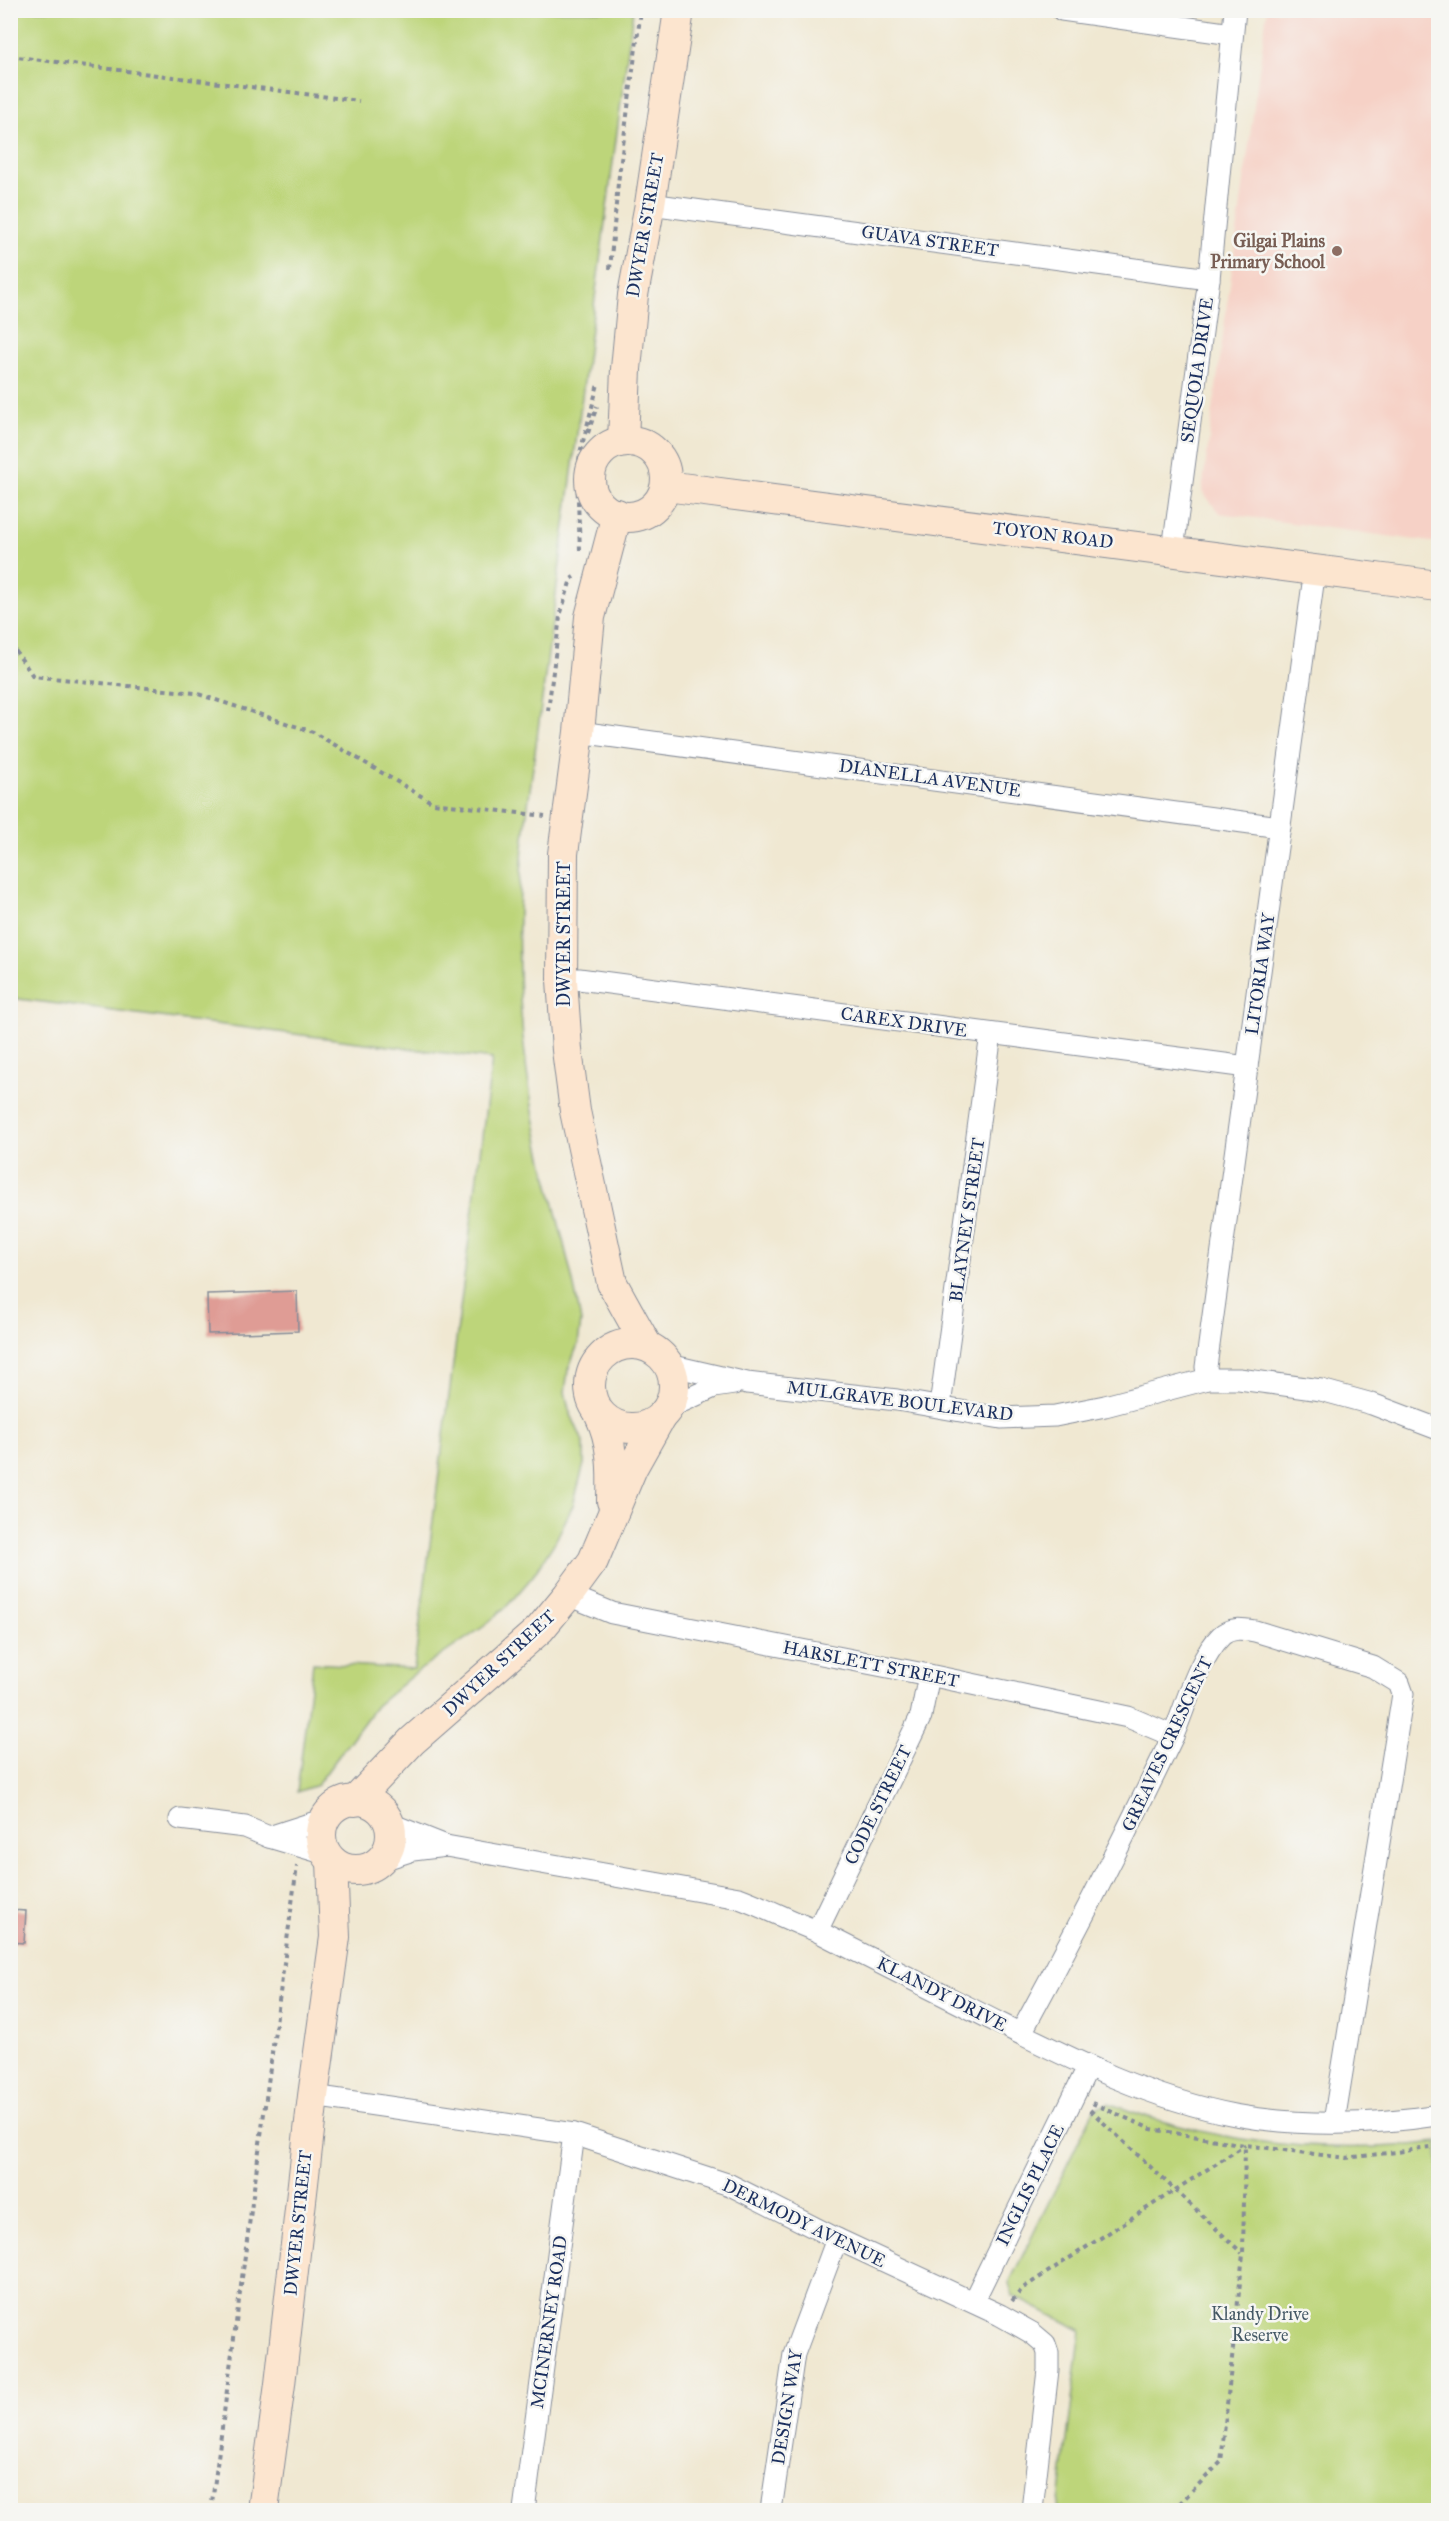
<svg xmlns="http://www.w3.org/2000/svg" width="1449" height="2521" font-family="'IM FELL Great Primer',serif">
	<rect width="100%" height="100%" fill="#f6f6f2"/>
	<filter id="ink" filterUnits="userSpaceOnUse"><feTurbulence type="fractalNoise" baseFrequency=".0167" numOctaves="2"/><feDisplacementMap in="SourceGraphic" scale="12" xChannelSelector="R" yChannelSelector="G"/><feConvolveMatrix kernelMatrix="1 2 1 2 8 2 1 2 1" color-interpolation-filters="sRGB"/></filter>
	<filter id="wash" filterUnits="userSpaceOnUse"><feTurbulence type="fractalNoise" baseFrequency=".008" numOctaves="4" result="noise"/><feDisplacementMap in="SourceGraphic" scale="24" xChannelSelector="R" yChannelSelector="G"/><feGaussianBlur stdDeviation="1.35" result="paint"/><feColorMatrix in="noise" values="0 0 0 0 0 0 0 0 0 0 0 0 0 0 0 0 0 1.4 0 .05"/><feComposite in="paint" operator="in"/></filter>
	<g filter="url(#wash)">
		<rect width="100%" height="100%" fill="#f0e8d2"/>
		<polygon fill="#f6d1c6" points="1267,11 1438,11 1438,543 1219,513 1202,491"/>
		<g fill="#bdd57a" stroke="#6c826c" stroke-width="1.5">
			<path d="M11,10l622,1 -107,809c-13,108 -9,217 13,323 13,60 32,119 42,179l-3,22 -10,26 -3,22 4,18 15,34v20l-11,41 -18,37 -22,34 -25,29 -25,22 -69,47 -38,32 -59,79 -20,7 16,-129 101,6 78,-610 -481,-61z"/>
			<path d="M1108,2103c107,41 217,53 330,39v368h-380l23,-180 -68,-34 -4,-13 86,-175z"/>
		</g>
		<g id="blocks">
			<g fill="#df9c95">
				<polygon points="297,1291 298,1331 208,1334 207,1294"/>
				<polygon points="10,1910 26,1911 24,1943 10,1942"/>
			</g>
		</g>
	</g>
	<g filter="url(#ink)">
		<use href="#blocks" fill-opacity="0" stroke="#868c98" stroke-width="1.5"/>
		<g fill="none" stroke-linecap="round" stroke-linejoin="round">
			<g stroke="#868c98" stroke-width="23">
				<g id="street">
					<polyline points="1062,10 1232,34"/>
					<polyline points="650,204 1209,279"/>
					<polyline points="1173,550 1209,279 1235,10"/>
					<polyline points="579,732 1280,827"/>
					<polyline points="562,980 579,979 1247,1067"/>
					<polyline points="669,1365 747,1383 897,1400 1001,1418 1055,1416 1105,1406 1208,1379 1239,1379 1321,1390 1372,1404 1438,1429"/>
					<polyline points="1208,1379 1206,1367 1315,569"/>
					<polyline points="940,1406 991,1034"/>
					<polyline points="668,1408 714,1387 734,1384"/>
					<polyline points="568,1595 612,1613 929,1675 1128,1717 1173,1736"/>
					<polyline points="180,1819 245,1827 269,1837 326,1854"/>
					<path d="M388,1823l58,23 293,52c27,10 51,23 78,33 60,31 121,61 182,92 76,38 152,76 236,92 65,12 139,10 203,0"/>
					<polyline points="269,1837 325,1819"/>
					<polyline points="379,1861 413,1850 446,1846"/>
					<polyline points="817,1931 921,1716 929,1675"/>
					<path d="M1021,2033c53,-97 103,-195 151,-295 14,-31 25,-78 49,-102 10,-9 21,-7 34,-5l118,36 26,16 4,11 -69,428"/>
					<polyline points="313,2096 574,2134 730,2185 837,2239 1000,2315 1032,2333 1045,2344 1048,2353 1048,2370 1032,2510"/>
					<polyline points="973,2302 1088,2067"/>
					<polyline points="524,2510 574,2134"/>
					<polyline points="771,2510 794,2354 837,2239"/>
				</g>
			</g>
			<g stroke="#868c98" stroke-width="32">
				<g id="secondary">
					<polyline points="623,441 626,369 633,295 650,204 679,10"/>
					<circle cx="628" cy="479" r="38"/>
					<polyline points="666,486 1438,586"/>
					<polyline points="617,514 590,617 579,732 563,854 562,980 567,1050 575,1111 612,1283 647,1346"/>
					<circle cx="632" cy="1386" r="42"/>
					<path d="M599,1413c14,29 14,56 13,88"/>
					<circle cx="356" cy="1835" r="35"/>
					<polyline points="355,1801 412,1741 540,1629 568,1595 593,1561 632,1468 660,1418"/>
					<polyline points="263,2510 280,2384 313,2096 335,1937 332,1861"/>
				</g>
			</g>
			<g stroke="#868c98" stroke-width="4" stroke-dasharray="4.5 4.5" stroke-linecap="butt">
				<polyline points="10,56 359,101"/>
				<polyline points="610,269 618,183 641,10"/>
				<polyline points="588,433 597,406"/>
				<polyline points="580,550 577,476 580,453 598,384"/>
				<polyline points="10,643 33,676 195,693 313,732 433,803 545,816"/>
				<polyline points="548,711 560,616 571,579 574,577"/>
				<polyline points="1092,2103 1151,2129 1245,2145 1346,2158 1438,2147"/>
				<polyline points="1090,2110 1242,2253"/>
				<polyline points="1012,2301 1023,2288 1245,2145"/>
				<polyline points="211,2510 297,1866"/>
				<polyline points="1173,2510 1221,2462 1243,2254 1245,2145"/>
			</g>
			<use href="#street" stroke="#fff" stroke-width="21"/>
			<use href="#secondary" stroke="#fce5cf" stroke-width="30"/>
		</g>
	</g>
	<circle fill="#8d6e63" stroke="#f6f6f2" stroke-width="2" cx="1337" cy="251" r="6"/>
	<g text-anchor="middle" stroke-width="5" stroke-linejoin="round" paint-order="stroke">
		<g font-size="18" fill="#1b2f5e" stroke="#f6f6f2">
			<text transform="translate(645 225) rotate(-80)" y="6">DWYER STREET</text>
			<text transform="translate(930 241) rotate(8)" y="6">GUAVA STREET</text>
			<text transform="translate(1197 370) rotate(-82)" y="6">SEQUOIA DRIVE</text>
			<text transform="translate(1053 535) rotate(7)" y="6">TOYON ROAD</text>
			<text transform="translate(930 778) rotate(8)" y="6">DIANELLA AVENUE</text>
			<text transform="translate(564 934) rotate(-90)" y="6">DWYER STREET</text>
			<text transform="translate(1260 974) rotate(-82)" y="6">LITORIA WAY</text>
			<text transform="translate(904 1022) rotate(8)" y="6">CAREX DRIVE</text>
			<text transform="translate(967 1220) rotate(-82)" y="6">BLAYNEY STREET</text>
			<text transform="translate(900 1401) rotate(7)" y="6">MULGRAVE BOULEVARD</text>
			<text transform="translate(499 1663) rotate(-43)" y="6">DWYER STREET</text>
			<text transform="translate(871 1664) rotate(11)" y="6">HARSLETT STREET</text>
			<text transform="translate(1167 1744) rotate(-65)" y="6">GREAVES CRESCENT</text>
			<text transform="translate(878 1805) rotate(-64)" y="6">CODE STREET</text>
			<text transform="translate(942 1994) rotate(27)" y="6">KLANDY DRIVE</text>
			<text transform="translate(1030 2185) rotate(-64)" y="6">INGLIS PLACE</text>
			<text transform="translate(298 2223) rotate(-84)" y="6">DWYER STREET</text>
			<text transform="translate(804 2223) rotate(26)" y="6">DERMODY AVENUE</text>
			<text transform="translate(549 2322) rotate(-82)" y="6">MCINERNEY ROAD</text>
			<text transform="translate(787 2407) rotate(-81)" y="6">DESIGN WAY</text>
		</g>
		<g font-size="18" font-weight="bold" fill="#785e54" stroke="#f6f6f2" text-anchor="end">
			<text x="1325" y="247">Gilgai Plains<tspan x="1325" dy="21">Primary School</tspan></text>
		</g>
		<g font-size="18" fill="#445865" stroke="#f6f6f2">
			<text x="1260" y="2320">Klandy Drive<tspan x="1260" dy="21">Reserve</tspan></text>
		</g>
	</g>
	<rect width="1449" height="2521" fill="none" stroke="#f6f6f2" stroke-width="36"/>
</svg>
